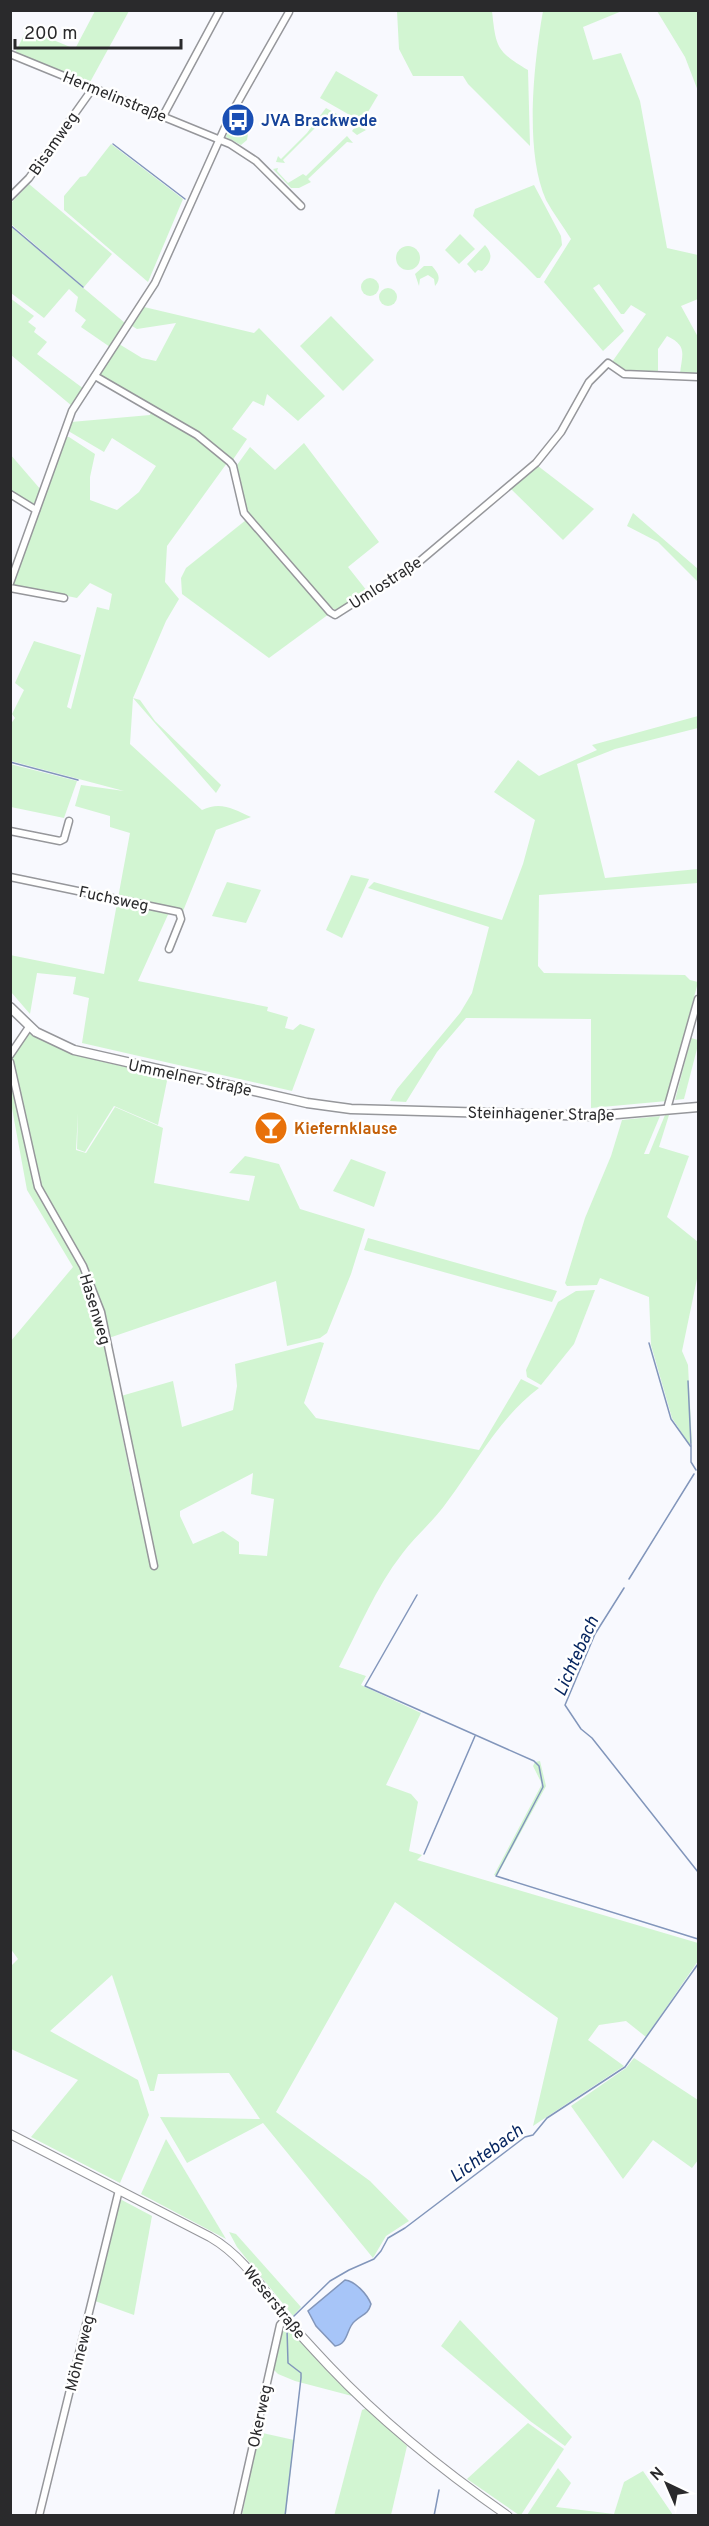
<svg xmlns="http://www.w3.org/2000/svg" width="709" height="2526" font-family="Overpass,sans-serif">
	<rect width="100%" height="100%" fill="#f8f9fe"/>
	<g fill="#d2f5d2" fill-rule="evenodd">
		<polygon points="95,11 129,11 89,84 15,53 27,29 75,49"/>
		<path d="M397,11h95c4,36 4,40 36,59l2,76 -62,-62 -5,-8h-50l-14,-27z"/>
		<path d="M543,11h79l-39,16 10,33 28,-7 19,48 27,147 31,7v44l-17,7 17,31v37h-18c2,-20 8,-28 -13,-38l-9,13v24l-29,-1 -17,-10 34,-48 -15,-9 -7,9h-3l-22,-30 -6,4 31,43 -21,20 -59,-69 27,-43c-8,-13 -18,-26 -25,-39 -22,-49 -12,-138 -3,-189z"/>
		<polygon points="657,11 698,11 698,91 685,57"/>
		<polygon points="336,71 378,95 362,122 320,98"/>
		<polygon points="326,108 366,130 357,135 352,131 355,127 334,116 330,120 326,117 283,160 285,163 276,162 278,156 281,159 307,133"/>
		<polygon points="234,123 248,134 247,140 241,145 226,137 229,126"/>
		<polygon points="347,136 353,143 347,142 308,179 311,182 299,188 291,188 273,169 278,168 277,171 288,183 303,174 306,176"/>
		<polygon points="111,144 183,199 148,282 64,210 64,196 80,177 86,176"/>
		<polygon points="29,184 112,254 84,287 11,224 11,203"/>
		<path d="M534,185l27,51 1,9 -22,33h-3c-21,-22 -43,-41 -64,-62l2,-7z"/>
		<polygon points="10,226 125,323 110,347 81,327 86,320 75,311 78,297 69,289 44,318 11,293"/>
		<polygon points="460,234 475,249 459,264 445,250"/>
		<path d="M485,245c9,10 6,17 -3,26l-4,-1 -3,3 -8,-9z"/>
		<circle cx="408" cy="258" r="12"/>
		<path d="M424,266h8c6,7 10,12 3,20l-1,-7 -6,-4 -8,4 -1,7 -4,-12z"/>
		<circle cx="370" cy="287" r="9"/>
		<circle cx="388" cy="297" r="9"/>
		<polygon points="10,298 34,316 28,322 36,328 34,332 47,342 37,354 84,389 72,406 11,355"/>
		<polygon points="144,307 254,333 259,328 325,396 298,421 267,394 264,406 253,401 232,429 247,439 232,461 200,435 99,375 119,344 142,358 156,361 176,323 137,329 132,326"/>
		<polygon points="331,316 374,360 343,391 300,346"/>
		<path d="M151,411l47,28 29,24 -60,83 -2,36 14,17 -13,22 -33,77 7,2 15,21 66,64 -5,8 -83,-95 -3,46 72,66c19,-9 31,-1 49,7l-35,13 -33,81 -12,-3 -33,73 130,26 -1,4 21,6 -3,11 8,2 7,-6 15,5 -23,62 -210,-48 7,-45 -16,-4 3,-17 -39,-4 -7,41 -19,-22 -1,-37 94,19 26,-141 -20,-6v-11l-35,-10 6,-21 43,6 -113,-30 -1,-36 5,-7 -3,-4 12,-24 -9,-7 19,-42 47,14 -14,52 4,2 26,-102 12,3 3,-16 -22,-11 -13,15 -64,-13 52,-148h4l26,17 -5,23v23l27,10 22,-18 17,-26 -44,-28 -8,14 -34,-20 -2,-4 3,-6 79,-7z"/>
		<polygon points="304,443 379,542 348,567 367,591 336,610 328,606 250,515 242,497 237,465 250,447 275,470"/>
		<polygon points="10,454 41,490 35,505 26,503 11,492"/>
		<polygon points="535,466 538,466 594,509 563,540 510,488"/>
		<polygon points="633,513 698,569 698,582 658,542 627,526"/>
		<polygon points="246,520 329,614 269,658 182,594 181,578 186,568"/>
		<polygon points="698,716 698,728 615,749 577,764 605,878 698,869 698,883 539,895 538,966 544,973 685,975 690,980 698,982 667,1101 591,1108 591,1019 466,1018 437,1052 406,1102 390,1101 397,1089 460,1013 472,993 489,927 368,888 374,882 502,920 523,864 535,820 494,792 518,760 539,776 597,750 592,745"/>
		<polygon points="10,764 77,781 64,818 11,807"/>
		<polygon points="351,875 369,879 342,938 326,930"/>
		<polygon points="227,882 261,890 246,923 212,916"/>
		<path d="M28,1031c42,28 92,34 140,45l-10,49 -44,-19 -29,46 -8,-3 1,-36 -2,37 10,3 29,-46 48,21 -9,55 95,18 6,-25 -26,-3 16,-17 34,8 21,45 65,20 -14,45 -24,59 -7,5 -33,8 -11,-65 -173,59 30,149 5,-2 -17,-91 52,-15 9,46 51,-17 4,-24 -2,-22 85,-22 4,1 -20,60 12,15 163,32 42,-71 18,9c-41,31 -62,74 -92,114 -13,19 -32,34 -45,52 -26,33 -43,75 -63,113l27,9 -5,9 60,28 -35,72 25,9 7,8 -9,49 13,4 -5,5 281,83v18l-52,76 -20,-16 -27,4 -11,15 36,26 -91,60 25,-108 -163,-116 -119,210 94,69 39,40 -23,15 -13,22 -110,-135 -76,40 -27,-46 100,2 -31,-46 -71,1 -4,17h-4l-38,-116 -62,56 88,49 11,35 -29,68 -89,-46 47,-57 -67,-31v-83l7,-7 -8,-11v-606l63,-75 -46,-77 -16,-87 -1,-42zM253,1473l-2,21 23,5 -7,57 -28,-2v-12l-16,-11 -30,13 -13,-28v-5z"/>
		<polygon points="691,1038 698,1040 698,1045 684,1099 675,1100"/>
		<polygon points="665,1115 669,1115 659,1147 689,1156 667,1217 698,1242 698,1274 682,1351 688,1365 692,1443 689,1444 672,1418 651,1345 649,1297 600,1278 597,1285 567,1286 565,1283 585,1218 611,1156 622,1120 660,1116 644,1154 649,1154"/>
		<polygon points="351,1159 386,1172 374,1207 333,1191"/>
		<polygon points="368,1238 557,1291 552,1302 364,1250"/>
		<polygon points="595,1290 574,1344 541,1385 527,1377 526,1370 558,1302 576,1291"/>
		<polygon points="540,1761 546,1786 497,1876 494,1875 542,1784 533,1766 535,1762"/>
		<polygon points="634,2058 698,2100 698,2160 692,2168 653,2140 623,2179 571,2106 626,2068"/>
		<polygon points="166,2139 226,2239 141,2194"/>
		<polygon points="120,2199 152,2216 134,2315 95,2301"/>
		<polygon points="229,2232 236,2234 301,2307 293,2316 237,2247"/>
		<polygon points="460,2320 572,2437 565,2446 530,2421 441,2346"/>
		<polygon points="284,2324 352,2396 295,2381 278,2374 273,2369"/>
		<polygon points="367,2408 407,2446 391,2515 334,2516 362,2410"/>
		<polygon points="528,2423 564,2449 521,2515 519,2515 467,2479"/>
		<polygon points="258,2432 294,2440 286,2515 242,2516"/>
		<polygon points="558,2468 571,2483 556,2507 614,2514 624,2482 643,2471 673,2515 527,2515"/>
	</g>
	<path fill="#a7c5f8" stroke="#8296bb" stroke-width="1.5" d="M345,2280c10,1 22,14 26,24 -3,11 -9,10 -16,17 -9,7 -6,23 -20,25l-19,-20 -8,-15z"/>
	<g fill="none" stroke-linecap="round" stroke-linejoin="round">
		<g stroke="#8296bb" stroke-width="1.5">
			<polyline points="113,144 185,199"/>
			<polyline points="10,225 83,287"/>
			<polyline points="10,762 78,780"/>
			<polyline points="649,1343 671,1419 691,1447 691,1462 696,1470"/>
			<polyline points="688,1381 691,1446"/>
			<polyline points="629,1579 694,1474"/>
			<polyline points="624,1588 595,1634 565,1705 581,1729 592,1738 698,1872"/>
			<polyline points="417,1595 365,1686 534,1761 539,1766 543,1787 496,1876 698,1939"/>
			<polyline points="424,1854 475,1736"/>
			<polyline points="294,2316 330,2281 349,2270 374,2259 381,2251 388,2238 405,2228 525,2137 533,2135 547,2118 625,2067 698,1964"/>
			<polyline points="285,2516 301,2378 301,2373 288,2363 287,2329"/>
			<polyline points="434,2516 439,2490"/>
		</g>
		<g stroke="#96979b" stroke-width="9">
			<g id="minor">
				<polyline points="10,54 230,144 256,161 301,206"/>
				<polyline points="163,116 220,10"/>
				<polyline points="10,197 29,178 93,88"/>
				<polyline points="95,376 197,435 230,462 233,466 244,513 330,612 335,615 420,561 536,463 561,432 589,382 608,363 624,374 698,377"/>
				<polyline points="10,494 36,510"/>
				<polyline points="10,583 72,411 155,283 230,116 289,12"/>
				<polyline points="10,588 64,598"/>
				<polyline points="10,831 60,841 64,839 69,821"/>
				<polyline points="10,877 179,912 181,919 169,949"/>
				<polyline points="10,1055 29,1027"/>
				<polyline points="10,1062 38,1187 83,1266 101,1312 154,1566"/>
				<polyline points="667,1109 698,999"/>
				<polyline points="39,2516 119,2190"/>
				<polyline points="237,2516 280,2325 286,2318"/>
			</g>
		</g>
		<g stroke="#96979b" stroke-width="10">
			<path id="tertiary" d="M10,2134l200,103c33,19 51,49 74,79 14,17 30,34 46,51 53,56 115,105 178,149"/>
		</g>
		<g stroke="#96979b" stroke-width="11">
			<polyline id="secondary" points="10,1007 36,1032 74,1050 307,1103 351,1109 594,1116 698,1107"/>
		</g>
		<use href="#minor" stroke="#fff" stroke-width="6"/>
		<use href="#tertiary" stroke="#fff" stroke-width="8"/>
		<use href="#secondary" stroke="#fff" stroke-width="8"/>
	</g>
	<defs>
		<g id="bus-disc" transform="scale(1.725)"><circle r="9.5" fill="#1a4fb4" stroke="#fff"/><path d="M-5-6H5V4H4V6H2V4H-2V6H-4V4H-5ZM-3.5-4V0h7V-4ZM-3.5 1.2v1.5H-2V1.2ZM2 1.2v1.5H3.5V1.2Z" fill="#fff"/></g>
		<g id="bar-disc" transform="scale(1.725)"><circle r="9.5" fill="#e8710a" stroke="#fff"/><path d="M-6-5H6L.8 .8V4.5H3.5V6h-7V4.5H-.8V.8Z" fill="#fff"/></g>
	</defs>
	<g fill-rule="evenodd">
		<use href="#bus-disc" x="238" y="120"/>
		<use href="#bar-disc" x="271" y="1128"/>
	</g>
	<g text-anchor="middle" stroke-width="5" stroke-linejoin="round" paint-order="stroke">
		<g font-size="16" fill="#2a2a2c" stroke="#fff">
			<text transform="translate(115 96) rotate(22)" y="6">Hermelinstraße</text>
			<text transform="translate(53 143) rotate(-55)" y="6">Bisamweg</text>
			<text transform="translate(385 582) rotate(-33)" y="6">Umlostraße</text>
			<text transform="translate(114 898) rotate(12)" y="6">Fuchsweg</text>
			<text transform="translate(190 1077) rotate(12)" y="6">Ummelner Straße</text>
			<text transform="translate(541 1113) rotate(1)" y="6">Steinhagener Straße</text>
			<text transform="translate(96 1309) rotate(73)" y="6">Hasenweg</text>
			<text transform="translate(275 2302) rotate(51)" y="6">Weserstraße</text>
			<text transform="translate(79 2353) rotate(-76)" y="6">Möhneweg</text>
			<text transform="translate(259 2416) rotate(-78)" y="6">Okerweg</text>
		</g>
		<g font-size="16" font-weight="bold" fill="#164399" stroke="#fff" text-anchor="start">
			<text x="261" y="126">JVA Brackwede</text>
		</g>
		<g font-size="16" font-weight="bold" fill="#c56008" stroke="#fff" text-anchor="start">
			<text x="294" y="1134">Kiefernklause</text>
		</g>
		<g font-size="18" font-style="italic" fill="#072660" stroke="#fff">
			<text transform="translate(576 1656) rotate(-66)" y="6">Lichtebach</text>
			<text transform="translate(486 2153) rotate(-36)" y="6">Lichtebach</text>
		</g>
	</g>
	<rect width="709" height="2526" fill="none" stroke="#2a2a2c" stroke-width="24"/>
	<g transform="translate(667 2484) rotate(316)" stroke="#ffffff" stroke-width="4.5" paint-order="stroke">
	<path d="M0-4.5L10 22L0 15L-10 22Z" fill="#2a2a2c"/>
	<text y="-9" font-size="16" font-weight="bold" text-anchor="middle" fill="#2a2a2c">N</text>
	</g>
	<path d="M15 39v9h166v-9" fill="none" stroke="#2a2a2c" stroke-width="3"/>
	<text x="24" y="39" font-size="18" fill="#2a2a2c" stroke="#ffffff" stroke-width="4.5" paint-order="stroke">200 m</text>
</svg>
